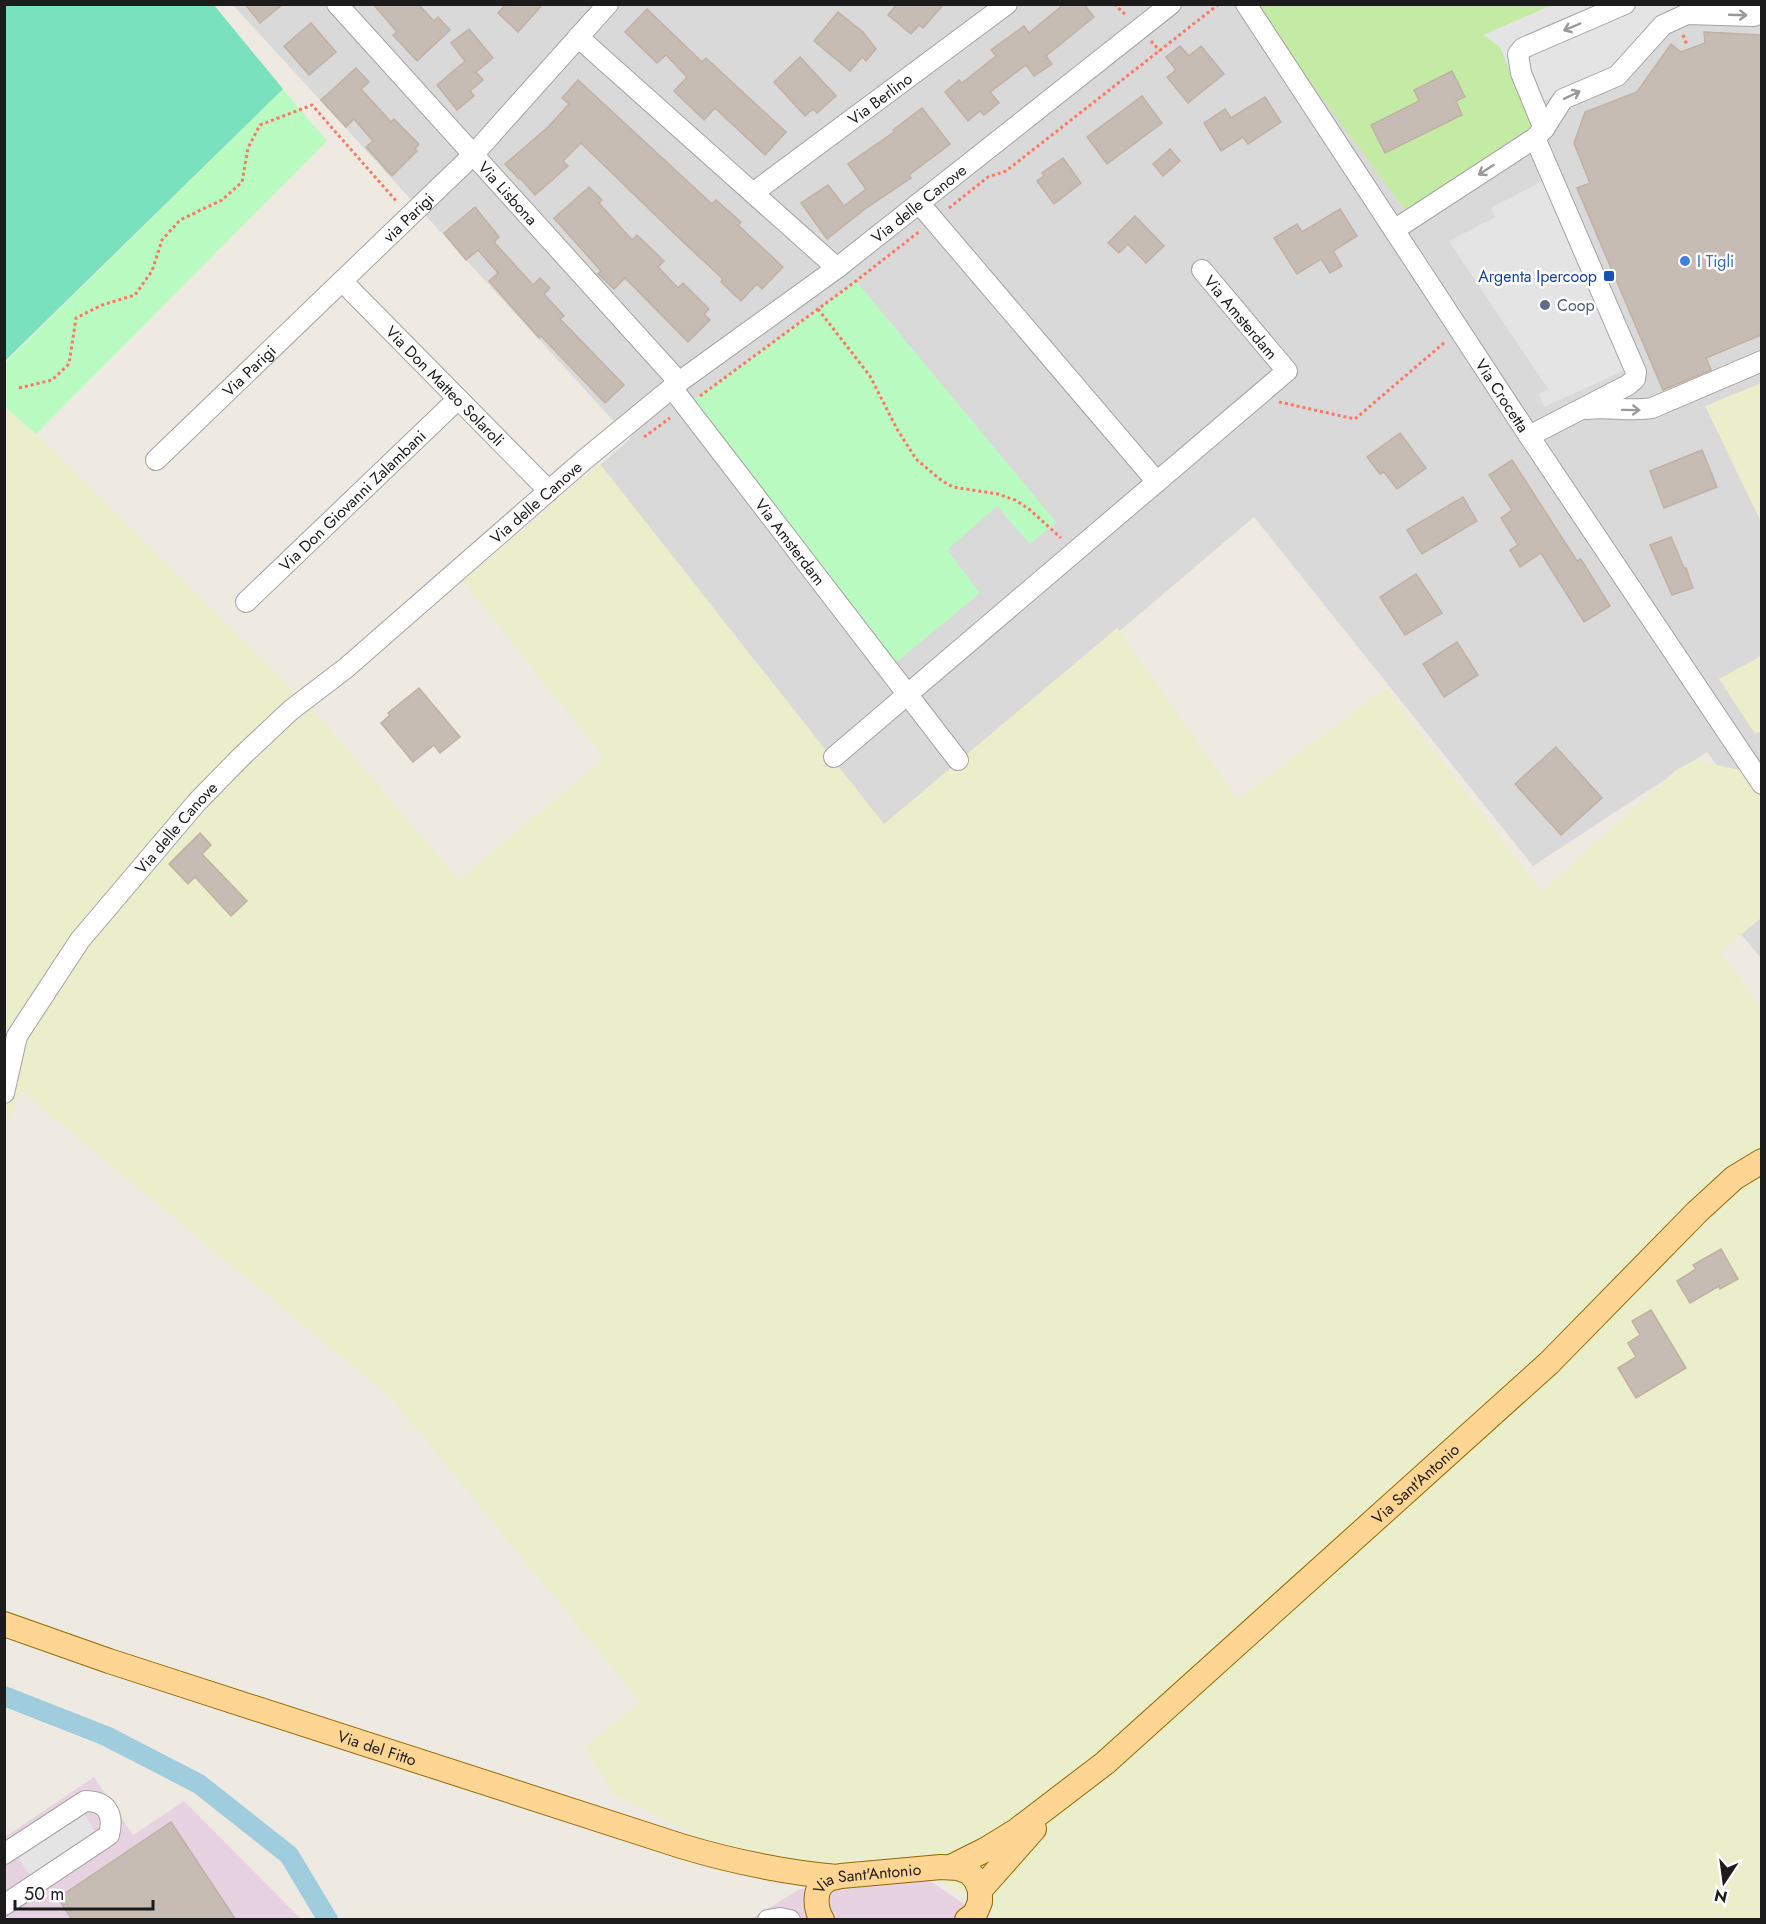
<svg xmlns="http://www.w3.org/2000/svg" width="1766" height="1924" font-family="Jost,sans-serif">
	<rect width="100%" height="100%" fill="#eeeae1"/>
	<g fill="#dad9d9">
		<polygon points="233,5 1761,5 1761,826 1707,752 1533,866 1254,517 885,830 599,466 630,439"/>
		<polygon points="1761,903 1761,958 1735,927"/>
	</g>
	<g fill="#e7d2e2">
		<polygon points="94,1777 133,1835 184,1801 301,1919 5,1920 5,1837"/>
		<polygon points="927,1879 987,1919 749,1920 800,1889"/>
	</g>
	<g fill="#eaeeca">
		<polygon points="1761,383 1761,522 1705,406"/>
		<polygon points="4,407 36,434 313,710 459,880 604,758 463,581 600,464 884,824 1117,628 1238,799 1386,688 1542,892 1675,771 1695,760 1752,773 1761,787 1761,918 1720,952 1762,1009 1761,1919 997,1919 931,1875 776,1860 697,1836 612,1793 585,1746 641,1703 391,1398 20,1090 10,1121 5,1114"/>
		<polygon points="1761,656 1761,731 1755,734 1719,679"/>
	</g>
	<polygon fill="#c4eba3" points="1253,5 1552,5 1500,47 1532,127 1406,211"/>
	<g fill="#bafbc2">
		<polygon points="283,89 327,141 36,434 5,407 5,363"/>
		<polygon points="856,281 1056,522 1030,544 997,506 947,550 980,593 888,669 686,406"/>
	</g>
	<polygon fill="#7ae1be" points="5,4 214,5 283,89 5,361"/>
	<g fill="#e4e4e4">
		<polygon points="1552,5 1760,5 1749,9 1687,7 1612,70 1525,109 1500,47 1483,35"/>
		<polygon points="1544,180 1627,369 1544,407 1539,394 1548,389 1449,241 1495,217 1491,208"/>
		<polygon points="84,1814 96,1833 30,1876 18,1857"/>
	</g>
	<g fill="none" stroke-linecap="round" stroke-linejoin="round">
		<polyline stroke="#9fcdde" stroke-width="20" points="4,1696 106,1736 199,1784 289,1855 328,1920"/>
	</g>
	<g fill="#c6bcb4" stroke="#c0b1a3" stroke-width="1.5">
		<polygon points="245,4 283,4 260,23"/>
		<polygon points="373,4 418,4 434,21 438,17 450,30 417,61 393,35 397,32"/>
		<polygon points="506,4 543,4 518,32 498,13"/>
		<polygon points="897,4 944,4 923,28 919,25 911,34 888,15"/>
		<polygon points="1064,4 1084,4 1094,17 1046,56 1052,64 1034,76 1026,65 990,92 999,103 984,115 980,111 968,121 945,92 959,80 962,83 996,56 991,50 1024,26 1029,33"/>
		<polygon points="647,9 702,62 706,58 786,132 765,155 715,108 704,120 674,91 687,77 666,55 657,63 625,32"/>
		<polygon points="838,12 863,32 876,49 866,61 862,57 850,71 814,41"/>
		<polygon points="311,23 336,52 309,75 284,46"/>
		<polygon points="469,29 493,58 476,72 483,80 470,91 474,96 457,110 437,85 465,61 451,43"/>
		<polygon points="1704,32 1761,35 1761,335 1706,358 1711,370 1663,390 1577,188 1590,183 1574,143 1585,112 1637,92 1671,44 1681,52 1705,43"/>
		<polygon points="1180,46 1189,56 1201,46 1224,74 1188,103 1167,77 1176,70 1166,57"/>
		<polygon points="800,57 836,96 817,113 813,109 805,116 774,82"/>
		<polygon points="356,68 369,82 361,89 391,122 394,119 419,144 415,149 417,151 392,176 366,147 373,141 354,119 346,127 321,100"/>
		<polygon points="1452,71 1465,97 1456,101 1462,115 1385,153 1371,125 1419,101 1414,90"/>
		<polygon points="578,80 712,204 716,200 741,222 738,225 783,267 762,289 757,284 741,301 721,282 723,279 680,239 581,143 563,161 568,166 535,195 520,178 519,179 505,164 548,127 569,104 562,98"/>
		<polygon points="1142,96 1162,123 1107,164 1087,137"/>
		<polygon points="1265,97 1281,122 1248,144 1243,137 1221,151 1204,123 1225,109 1231,118"/>
		<polygon points="922,108 950,144 909,175 911,178 865,209 827,239 801,203 828,185 844,206 866,189 848,164 894,132 893,130"/>
		<polygon points="1170,149 1180,161 1163,176 1153,164"/>
		<polygon points="1063,158 1081,183 1054,204 1037,181 1044,176 1042,173"/>
		<polygon points="589,187 602,200 599,203 632,240 637,235 664,261 658,267 678,288 683,283 709,309 704,314 710,320 688,342 625,278 614,289 598,274 601,271 554,218"/>
		<polygon points="475,207 499,237 494,242 533,285 540,278 550,288 544,294 564,316 560,319 624,385 605,403 541,336 539,338 489,281 498,273 478,250 466,260 444,233"/>
		<polygon points="1340,209 1357,236 1333,251 1342,266 1330,273 1321,259 1297,274 1274,238 1297,224 1302,232"/>
		<polygon points="1135,216 1164,246 1146,263 1128,244 1119,253 1108,243"/>
		<polygon points="1400,433 1426,468 1397,489 1384,472 1380,474 1367,457"/>
		<polygon points="1702,450 1717,487 1664,508 1650,471"/>
		<polygon points="1512,460 1577,561 1581,559 1610,606 1584,622 1541,553 1520,567 1510,550 1518,545 1501,518 1512,510 1489,475"/>
		<polygon points="1463,497 1477,521 1422,554 1407,530"/>
		<polygon points="1671,537 1684,568 1686,568 1693,588 1672,595 1650,545"/>
		<polygon points="1416,574 1442,613 1405,635 1380,597"/>
		<polygon points="1457,642 1478,675 1444,697 1423,664"/>
		<polygon points="419,688 460,737 440,753 434,745 413,762 381,723 390,715 388,713"/>
		<polygon points="1556,747 1602,798 1561,835 1515,784"/>
		<polygon points="200,833 211,845 202,854 247,901 231,916 195,877 188,884 169,864"/>
		<polygon points="1721,1249 1738,1279 1720,1289 1719,1286 1690,1303 1677,1281 1696,1269 1693,1265"/>
		<polygon points="1651,1310 1686,1368 1636,1398 1618,1368 1636,1357 1628,1343 1640,1335 1632,1321"/>
		<polygon points="171,1822 236,1920 72,1920 58,1898"/>
	</g>
	<g fill="none" stroke-linecap="round" stroke-linejoin="round">
		<g stroke="#a3a3a3" stroke-width="22">
			<g id="minor">
				<path id="s1" d="M337,4l342,378"/>
				<path id="s2" d="M1246,4l283,432 233,348"/>
				<polyline points="578,37 837,268"/>
				<polyline points="1544,129 1521,73 1518,54 1523,48 1625,4"/>
				<path id="s3" d="M753,193l254,-189"/>
				<polyline points="919,203 1157,482"/>
				<polyline points="1394,230 1535,138 1544,129 1563,99 1617,76 1663,25 1687,14 1754,16 1762,13"/>
				<path id="s4" d="M342,281l207,210"/>
				<path id="s5" d="M672,388l286,372"/>
				<path d="M1587,409c22,-3 43,3 65,-1l110,-47"/>
				<polyline points="1529,436 1628,385 1635,379 1636,372 1535,138"/>
				<path id="s6" d="M156,460l317,-305 135,-151"/>
				<path id="s7" d="M246,602l212,-203"/>
				<polyline points="834,757 1287,371 1202,270"/>
				<path id="s8" d="M4,1093l13,-57 63,-96 117,-138 45,-46 49,-46 55,-42 238,-208 95,-78 158,-114 334,-264"/>
				<path d="M4,1854l81,-53c23,0 29,14 24,34l-105,70"/>
				<polyline points="768,1920 780,1918 790,1920"/>
			</g>
		</g>
		<g stroke="#936900" stroke-width="26">
			<g id="major">
				<path id="s9" d="M4,1624l105,37 572,185c53,16 101,26 156,31"/>
				<path id="s10" d="M951,1867l34,-17 31,-19 89,-68 444,-400 148,-151 37,-34 28,-17"/>
				<polyline points="980,1890 1034,1829"/>
				<path id="s11" d="M822,1920c-7,-12 -9,-32 5,-40 4,-2 9,-3 14,-4l100,-9 17,1 11,4 7,8 4,10v12l-5,12 -8,6"/>
			</g>
		</g>
		<g stroke="#ff7760" stroke-width="3" stroke-dasharray="3 3" stroke-linecap="butt">
			<polyline points="1114,4 1126,15"/>
			<polyline points="1683,35 1687,45"/>
			<polyline points="1151,41 1160,51"/>
			<polyline points="949,208 988,177 1006,171 1219,4"/>
			<polyline points="818,309 870,376 897,429 916,459 942,481 953,487 998,494 1015,500 1029,509 1061,538"/>
			<polyline points="19,388 52,380 69,364 76,318 102,305 135,295 152,271 162,240 180,220 222,200 242,182 248,148 260,125 312,105 397,202"/>
			<polyline points="700,396 852,284 920,231"/>
			<polyline points="1279,402 1355,419 1445,342"/>
			<polyline points="644,437 670,418"/>
		</g>
		<use href="#minor" stroke="#fff" stroke-width="20"/>
		<use href="#major" stroke="#ffd594" stroke-width="24"/>
	</g>
	<defs><path id="oneway-shaft" d="M-6 0H5M1.5-3L5.5 0L1.5 3" fill="none" stroke-width="1.6" stroke-linecap="round" stroke-linejoin="round" transform="scale(1.5)"/></defs>
	<g stroke="#999">
		<use href="#oneway-shaft" transform="translate(1738 15) rotate(2)"/>
		<use href="#oneway-shaft" transform="translate(1572 27) rotate(157)"/>
		<use href="#oneway-shaft" transform="translate(1572 95) rotate(-26)"/>
		<use href="#oneway-shaft" transform="translate(1486 170) rotate(147)"/>
		<use href="#oneway-shaft" transform="translate(1631 410) rotate(1)"/>
	</g>
	<circle fill="#3f7fe0" stroke="#fff" stroke-width="2" cx="1685" cy="261" r="6"/>
	<rect fill="#1a4fb4" stroke="#fff" stroke-width="2" x="1603" y="270" width="12" height="12" rx="3"/>
	<circle fill="#5c6f8a" stroke="#fff" stroke-width="2" cx="1545" cy="305" r="6"/>
	<g text-anchor="middle" stroke-width="5" stroke-linejoin="round" paint-order="stroke">
		<g font-size="16" fill="#1c1c1c" stroke="#fff">
			<text dy="6" stroke="none"><textPath href="#s3" startOffset="158">Via Berlino</textPath></text>
			<text dy="6" stroke="none"><textPath href="#s1" startOffset="255">Via Lisbona</textPath></text>
			<text dy="6" stroke="none"><textPath href="#s8" startOffset="1293">Via delle Canove</textPath></text>
			<text dy="6" stroke="none"><textPath href="#s6" startOffset="350">via Parigi</textPath></text>
			<text transform="translate(1241 317) rotate(50)" y="6">Via Amsterdam</text>
			<text dy="6" stroke="none"><textPath href="#s6" startOffset="129">Via Parigi</textPath></text>
			<text dy="6" stroke="none"><textPath href="#s4" startOffset="147">Via Don Matteo Solaroli</textPath></text>
			<text dy="6" stroke="none"><textPath href="#s2" startOffset="468">Via Crocetta</textPath></text>
			<text dy="6" stroke="none"><textPath href="#s7" startOffset="147">Via Don Giovanni Zalambani</textPath></text>
			<text dy="6" stroke="none"><textPath href="#s8" startOffset="807">Via delle Canove</textPath></text>
			<text dy="6" stroke="none"><textPath href="#s5" startOffset="194">Via Amsterdam</textPath></text>
			<text dy="6" stroke="none"><textPath href="#s8" startOffset="321">Via delle Canove</textPath></text>
			<text dy="6" stroke="none"><textPath href="#s10" startOffset="604">Via Sant'Antonio</textPath></text>
			<text dy="6" stroke="none"><textPath href="#s9" startOffset="393">Via del Fitto</textPath></text>
			<text dy="6" stroke="none"><textPath href="#s11" startOffset="84">Via Sant'Antonio</textPath></text>
		</g>
		<g font-size="16" fill="#366cbe" stroke="#fff" text-anchor="start">
			<text x="1697" y="267">I Tigli</text>
		</g>
		<g font-size="16" fill="#164399" stroke="#fff" text-anchor="end">
			<text x="1597" y="282">Argenta Ipercoop</text>
		</g>
		<g font-size="16" fill="#4e5e75" stroke="#fff" text-anchor="start">
			<text x="1557" y="311">Coop</text>
		</g>
	</g>
	<rect width="1766" height="1924" fill="none" stroke="#1c1c1c" stroke-width="12"/>
	<g transform="translate(1724 1882) rotate(193)" stroke="#ffffff" stroke-width="4.5" paint-order="stroke">
	<path d="M0-4.5L10 22L0 15L-10 22Z" fill="#1c1c1c"/>
	<text y="-9" font-size="16" font-weight="bold" text-anchor="middle" fill="#1c1c1c">N</text>
	</g>
	<path d="M15 1900v9h138v-9" fill="none" stroke="#1c1c1c" stroke-width="3"/>
	<text x="24" y="1900" font-size="18" fill="#1c1c1c" stroke="#ffffff" stroke-width="4.5" paint-order="stroke">50 m</text>
</svg>
